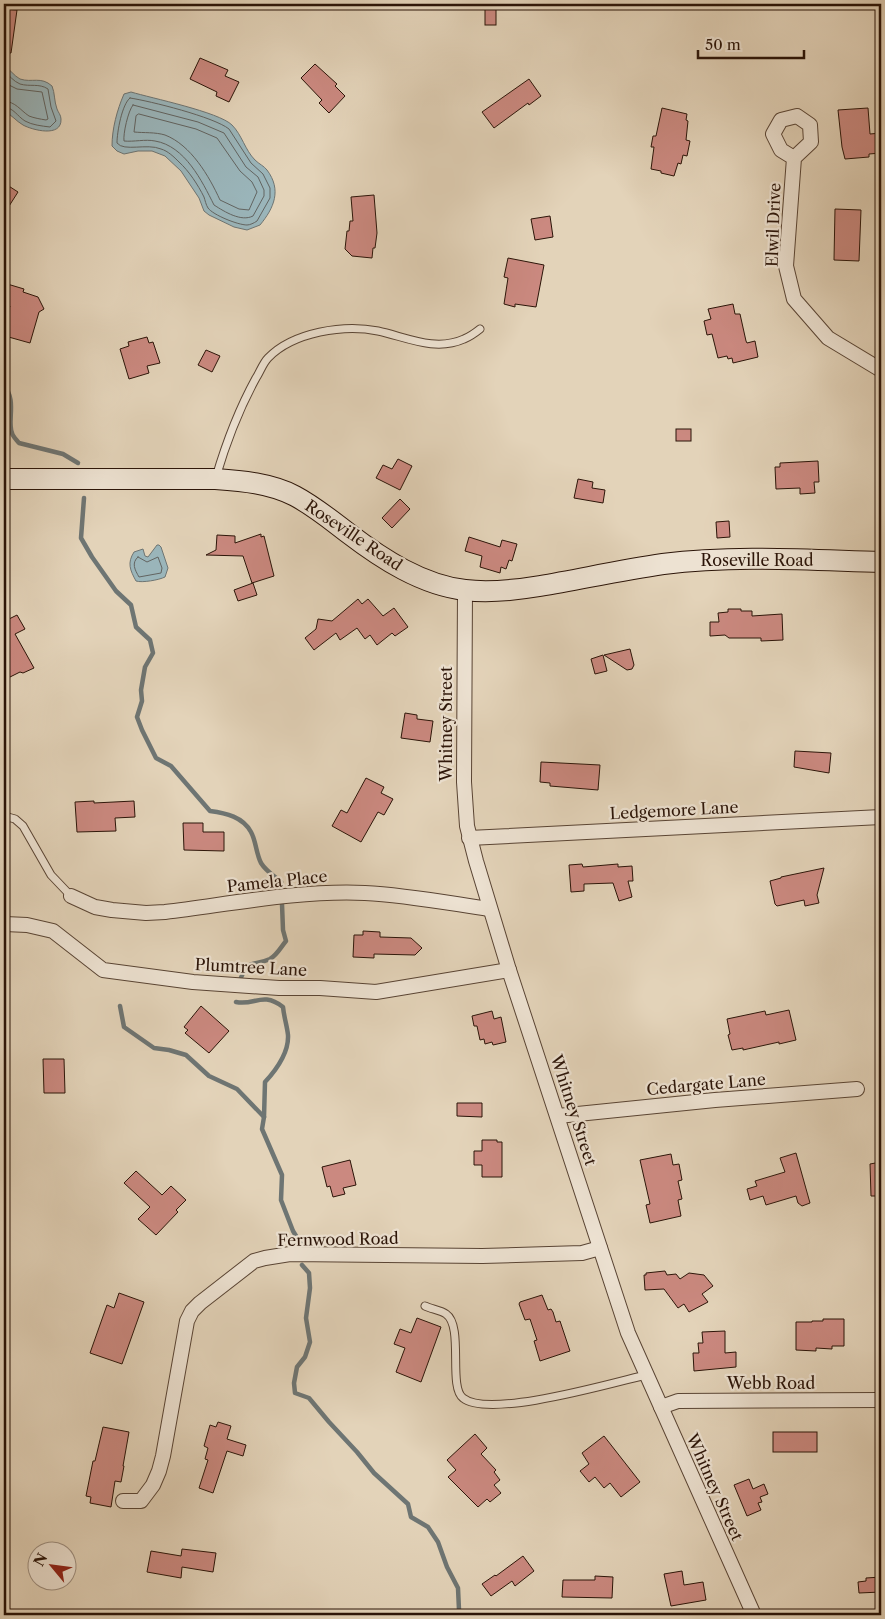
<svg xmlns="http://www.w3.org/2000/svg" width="885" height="1619" font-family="'Libre Caslon Text',serif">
	<rect width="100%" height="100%" fill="#e3d3b9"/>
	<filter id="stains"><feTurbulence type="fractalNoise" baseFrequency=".004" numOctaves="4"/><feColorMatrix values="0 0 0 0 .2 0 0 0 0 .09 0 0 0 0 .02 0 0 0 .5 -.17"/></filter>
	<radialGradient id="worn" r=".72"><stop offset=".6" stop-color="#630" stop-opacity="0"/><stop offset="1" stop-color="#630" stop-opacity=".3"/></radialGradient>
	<g fill="#9ab5ba" stroke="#6e7573">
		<path d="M4,66c6,3 10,10 16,13 12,4 21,-3 32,7 3,7 2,15 5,23 1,3 4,6 4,10 1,19 -29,11 -38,6 -7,-4 -11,-10 -19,-14z"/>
		<path d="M131,92c20,6 88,20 101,33 10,10 13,25 23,35 4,4 9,6 12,10 15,20 7,38 -7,55l-13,5 -13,-3 -25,-12 -5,-4 -5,-13 -18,-27 -16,-15 -13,-5h-14l-14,3 -7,-3 -5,-5c0,-17 5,-36 12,-52z"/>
		<path d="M157,545h2l2,2 7,21 -3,9c-6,3 -23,6 -29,4 -6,-11 -9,-18 -2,-29l9,-3 2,7 3,1z"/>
	</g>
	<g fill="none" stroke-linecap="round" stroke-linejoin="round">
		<g stroke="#626461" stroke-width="1">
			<path d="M4,71c6,5 9,10 16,13 10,3 19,-1 28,5l3,18 5,14 -6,6c-8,-1 -18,-2 -25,-6 -8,-5 -11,-13 -21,-14"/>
			<path d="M4,79l5,6 8,4 25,3 6,27 -2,1c-6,-1 -12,-2 -17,-4 -9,-6 -13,-14 -25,-15"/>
			<path d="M130,98c20,3 84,19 99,31l22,34 12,11 7,14v10l-13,23c-3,2 -7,4 -10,4 -9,0 -34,-10 -39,-17 -2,-3 -3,-8 -4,-11 -6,-12 -15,-26 -25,-35 -5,-5 -11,-11 -18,-13 -14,-6 -37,3 -44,-6 0,-11 5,-39 13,-45z"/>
			<path d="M133,105l65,17 26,11 22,34 12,10 6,13v6l-11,20c-12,6 -28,-4 -39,-11 -12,-24 -29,-59 -59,-64 -10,-2 -21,1 -31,0 -1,-7 4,-30 9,-36z"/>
			<path d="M139,114l57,15 21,9 23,33 12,11 5,10 -8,18 -10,-1 -19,-9c-11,-24 -29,-55 -55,-65 -10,-3 -21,-2 -31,-3l2,-16z"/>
			<path d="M138,557l9,5 11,-5 4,11 -1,5 -22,4c-4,-7 -8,-14 -1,-20z"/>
		</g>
		<g stroke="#6e7573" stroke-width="4.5">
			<path d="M4,386c13,13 3,36 8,47 1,4 5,7 7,10l44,11 15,9"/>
			<path d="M84,498l-3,40 11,19 24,34 15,14 5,22 14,13 3,13 -8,14 -4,23 1,11 -5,16 5,13 14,28 15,8 39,45c16,2 33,6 41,21 5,9 5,21 10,31 5,8 13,13 20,19"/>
			<path d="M240,980c9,-23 13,-13 30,-21 7,-4 11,-12 16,-18l-3,-11 -1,-26"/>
			<path d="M236,1002c19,4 26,-11 47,5 1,10 4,19 5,28 1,18 -12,35 -23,47l-1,35 -2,12 20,46 -1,25 12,31 8,13"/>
			<polyline points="120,1006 124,1027 154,1048 169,1050 186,1055 209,1076 237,1089 264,1117"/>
			<polyline points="302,1265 309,1273 310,1288 306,1318 310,1342 305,1357 297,1367 294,1383 295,1393 309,1398 329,1422 357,1452 374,1473 408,1504 411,1517 428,1527 438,1542 447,1567 458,1588 459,1610 458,1615"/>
		</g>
	</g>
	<g fill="#cb8980" stroke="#2b1408">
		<rect x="485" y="5" width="11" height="20"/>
		<polygon points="4,9 17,10 11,53 4,53"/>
		<polygon points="200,58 228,70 225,76 239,82 229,102 216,96 217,92 190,79"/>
		<polygon points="315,64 337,84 335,86 345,96 329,113 319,103 322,100 301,78"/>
		<polygon points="529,79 541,96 529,105 528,103 494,128 482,112"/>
		<polygon points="662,108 687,114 686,120 688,121 686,140 690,141 687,156 683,155 681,164 678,163 674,176 661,173 661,171 651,169 654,147 651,147 653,136 656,136"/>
		<polygon points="868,108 870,134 881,133 881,153 869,154 869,157 845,159 842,147 838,110"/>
		<polygon points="4,183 18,192 4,214"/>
		<polygon points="374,195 377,233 375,248 373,248 372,258 352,256 345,249 347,231 349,231 350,221 353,221 351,197"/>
		<polygon points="835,209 861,210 859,261 834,260"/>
		<polygon points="550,216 553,237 535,240 531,219"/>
		<polygon points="508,258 544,265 536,307 515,304 515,307 504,304 508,278 504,277"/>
		<polygon points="4,283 24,289 23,292 38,297 44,309 39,312 30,343 5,336 8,327 4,325 10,306 4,304"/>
		<polygon points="733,304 735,314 740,314 746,341 747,343 755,341 758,357 733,363 732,358 728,359 727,356 718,358 712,334 707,335 704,321 711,319 708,309"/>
		<polygon points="147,337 149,343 153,342 160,363 147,366 149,373 129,379 120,349 129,346 128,342"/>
		<polygon points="206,350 220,356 212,372 198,365"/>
		<rect x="676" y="429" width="15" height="12"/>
		<polygon points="398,459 412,466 400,490 376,478 383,465 392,469"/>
		<polygon points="818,461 819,482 814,482 815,493 800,494 800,488 776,489 775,467 780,467 780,463"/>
		<polygon points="578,479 593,482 592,488 605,490 603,503 574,498"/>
		<polygon points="400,499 410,509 392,528 382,518"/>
		<polygon points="729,521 730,537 717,538 716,522"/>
		<polygon points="261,534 261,537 264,536 274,576 252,583 243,556 206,555 216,550 217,535 235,536 235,543"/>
		<polygon points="469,537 500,547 502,540 517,544 512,561 509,560 506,569 501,567 500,573 480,567 482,556 465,551"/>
		<polygon points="253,583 257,595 238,601 234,590"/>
		<polygon points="358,599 362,604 368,599 383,616 394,608 408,627 395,636 392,633 377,645 370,635 365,639 357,628 340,640 336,633 314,650 305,638 316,629 318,619 332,621"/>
		<polygon points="728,609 741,609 741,611 752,611 752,616 782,614 783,640 761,641 761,638 729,638 725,635 710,636 710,622 719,622 718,613 728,612"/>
		<polygon points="4,613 7,620 17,615 25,629 15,634 34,668 23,673 20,672 4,680"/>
		<polygon points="630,649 634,665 632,669 627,670 604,655"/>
		<polygon points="603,655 607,671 595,674 591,659"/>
		<polygon points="405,713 417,715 417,719 433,721 430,742 401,738"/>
		<polygon points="795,751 831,753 829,773 794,767"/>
		<polygon points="541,762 600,765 598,790 550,786 550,783 540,782"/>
		<polygon points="366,778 384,787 381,793 393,799 384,815 378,812 361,842 332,826 341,810 347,813"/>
		<polygon points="94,801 94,803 134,801 135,817 115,818 116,831 77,832 75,802"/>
		<polygon points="183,823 203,823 203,832 224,832 224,851 184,850"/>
		<polygon points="582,864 583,867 618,864 618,867 632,866 633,881 628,881 632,897 619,901 613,883 584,884 584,891 571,892 569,865"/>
		<polygon points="824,868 817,895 819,903 805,906 804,900 777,906 775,904 770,881 781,878 781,877"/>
		<polygon points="363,931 380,932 380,937 411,938 422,948 415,955 374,954 374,958 353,957 354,935 363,935"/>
		<polygon points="201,1006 229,1031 209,1053 185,1033 188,1030 184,1027"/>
		<polygon points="789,1010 796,1040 779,1044 779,1042 743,1050 743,1048 732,1050 728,1035 730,1034 727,1019 765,1011 766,1015"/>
		<polygon points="492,1011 494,1019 501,1017 506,1042 493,1045 492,1042 485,1044 484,1039 480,1040 477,1026 474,1026 472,1016"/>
		<polygon points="43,1059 64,1059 65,1093 44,1093"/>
		<polygon points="457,1103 482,1103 482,1117 457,1116"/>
		<polygon points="482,1140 497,1140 497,1142 502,1142 502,1177 482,1177 482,1165 474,1165 474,1151 482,1151"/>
		<polygon points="796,1153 810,1203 802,1206 798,1203 796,1196 766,1205 763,1196 750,1200 747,1189 757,1186 755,1181 785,1172 780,1158"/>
		<polygon points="671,1154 673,1165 679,1164 682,1180 678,1181 682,1199 678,1200 681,1216 650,1223 646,1205 650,1204 640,1160"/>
		<polygon points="350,1160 356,1185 343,1188 345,1194 333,1197 330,1186 327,1187 322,1167"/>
		<polygon points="881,1162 881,1196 871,1196 870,1164"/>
		<polygon points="136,1171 162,1195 171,1186 186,1200 176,1210 178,1212 156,1235 138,1219 150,1207 124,1183"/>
		<polygon points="665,1271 667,1275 676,1274 680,1279 689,1273 704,1275 713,1286 702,1294 708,1302 689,1312 684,1304 678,1308 664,1289 645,1290 644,1275 646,1275 646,1273"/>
		<polygon points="119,1293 144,1302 122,1364 90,1353 107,1305 114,1308"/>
		<polygon points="542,1295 548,1310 551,1309 553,1312 556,1322 560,1321 570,1351 540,1361 534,1341 537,1340 530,1319 525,1320 519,1304 520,1302"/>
		<polygon points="417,1318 441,1327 421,1382 396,1372 405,1348 394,1344 400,1329 411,1333"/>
		<polygon points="823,1319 844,1319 844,1346 832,1346 832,1349 816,1348 816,1351 796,1350 796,1322 812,1322 812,1321 823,1321"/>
		<polygon points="725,1331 725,1353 736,1352 736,1367 694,1371 693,1353 699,1353 698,1343 703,1343 702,1332"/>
		<polygon points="218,1422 231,1426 227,1439 246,1445 243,1456 227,1451 213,1493 199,1488 208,1460 205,1459 208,1448 204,1446 210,1425 216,1427"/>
		<polygon points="103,1427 129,1432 123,1466 124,1466 121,1482 115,1481 111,1507 90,1503 91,1497 86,1496 93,1461 95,1461"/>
		<rect x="773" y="1432" width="44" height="20"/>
		<polygon points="475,1434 487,1448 481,1454 496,1470 494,1472 500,1480 494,1485 501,1493 490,1502 487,1499 478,1507 448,1477 456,1470 447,1460"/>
		<polygon points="604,1436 640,1482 621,1497 610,1483 604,1488 595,1477 589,1482 580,1471 589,1464 582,1453"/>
		<polygon points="749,1479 753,1489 764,1484 768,1494 760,1497 762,1502 758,1503 761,1510 747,1516 734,1485"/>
		<polygon points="182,1549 216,1553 213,1572 182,1567 181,1578 147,1572 151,1551 181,1556"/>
		<polygon points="523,1556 534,1571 515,1586 512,1581 491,1596 482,1584 495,1575 496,1576"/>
		<polygon points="682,1571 684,1585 703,1582 706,1600 671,1606 664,1574"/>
		<polygon points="595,1576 613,1577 612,1598 562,1597 563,1580 595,1580"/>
		<polygon points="881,1577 881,1592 859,1593 858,1582 866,1581 866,1578"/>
	</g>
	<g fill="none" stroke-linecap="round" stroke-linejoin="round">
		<g stroke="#594434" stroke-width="9">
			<g id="lane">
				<path d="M216,477c10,-34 23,-68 40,-99 4,-6 7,-15 12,-20 25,-26 76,-34 110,-27 28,6 57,21 86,8 5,-2 11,-6 16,-10"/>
				<polyline points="4,816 15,819 23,826 51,875 71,896"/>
				<path d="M425,1306c6,3 16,4 21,8 18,12 2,73 17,84 26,21 149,-15 183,-23"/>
			</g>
		</g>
		<g stroke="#594434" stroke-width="16">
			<g id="street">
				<polyline points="794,158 781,150 773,134 781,120 797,116 810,125 811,142 794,158 786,266 794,299 828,338 881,370"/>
				<polyline points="465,590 464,782 467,826 476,861 509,970 628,1333 754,1615"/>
				<polyline points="469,838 881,817"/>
				<path d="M71,896l24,11 17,3 34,3 19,-1c66,-8 134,-22 200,-19 41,2 83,10 124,16"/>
				<polyline points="5,924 27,925 53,931 103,970 193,982 279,988 320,988 376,992 509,970"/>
				<polyline points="558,1116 715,1100 857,1089"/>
				<polyline points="661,1407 678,1401 881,1400"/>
				<polyline points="123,1501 141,1501 153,1485 159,1471 163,1456 187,1321 192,1311 200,1303 254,1261 265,1258 290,1254 482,1256 582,1253 600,1248"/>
			</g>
		</g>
		<g stroke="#2b1408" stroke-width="22">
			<path id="secondary" d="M4,479h211c27,2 55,4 80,17 19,10 36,24 53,37 34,26 74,52 117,57 25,3 51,0 75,-4 41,-7 82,-16 123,-22 72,-9 145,-4 218,-2"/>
		</g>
		<use href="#lane" stroke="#ede2d2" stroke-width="7"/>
		<use href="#street" stroke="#ede2d2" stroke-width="14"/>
		<use href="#secondary" stroke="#ede2d2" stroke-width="20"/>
	</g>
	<g text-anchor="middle" stroke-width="4.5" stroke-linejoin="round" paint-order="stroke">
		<g font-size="16" fill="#2b1408" stroke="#ede2d2">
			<text transform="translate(773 225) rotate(-88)" y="6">Elwil Drive</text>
			<text transform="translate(354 535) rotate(34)" y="6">Roseville Road</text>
			<text x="757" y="566">Roseville Road</text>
			<text transform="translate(446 724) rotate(-90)" y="6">Whitney Street</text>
			<text transform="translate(674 810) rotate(-3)" y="6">Ledgemore Lane</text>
			<text transform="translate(277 881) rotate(-6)" y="6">Pamela Place</text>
			<text transform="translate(251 967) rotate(3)" y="6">Plumtree Lane</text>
			<text transform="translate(706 1084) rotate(-5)" y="6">Cedargate Lane</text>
			<text transform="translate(574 1110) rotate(72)" y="6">Whitney Street</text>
			<text transform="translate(338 1239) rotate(-1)" y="6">Fernwood Road</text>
			<text x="771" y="1389">Webb Road</text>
			<text transform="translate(715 1487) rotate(66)" y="6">Whitney Street</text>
		</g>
	</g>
	<rect width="885" height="1619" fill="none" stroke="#e3d3b9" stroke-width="20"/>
	<rect x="5" y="5" width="875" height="1609" fill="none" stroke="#2b1408" stroke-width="2.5"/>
	<rect x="10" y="10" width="865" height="1599" fill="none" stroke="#2b1408"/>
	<g transform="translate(52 1566) rotate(299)"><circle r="24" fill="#ede2d2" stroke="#9f9081"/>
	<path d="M0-4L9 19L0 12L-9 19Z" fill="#8f2418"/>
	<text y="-8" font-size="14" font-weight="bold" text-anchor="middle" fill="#2b1408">N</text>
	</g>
	<path d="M698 50v8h106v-8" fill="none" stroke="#2b1408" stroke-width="2.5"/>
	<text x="705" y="50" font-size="15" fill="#2b1408" stroke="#ede2d2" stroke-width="4" paint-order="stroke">50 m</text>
	<rect width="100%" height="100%" filter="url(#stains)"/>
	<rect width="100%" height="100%" fill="url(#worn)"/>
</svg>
